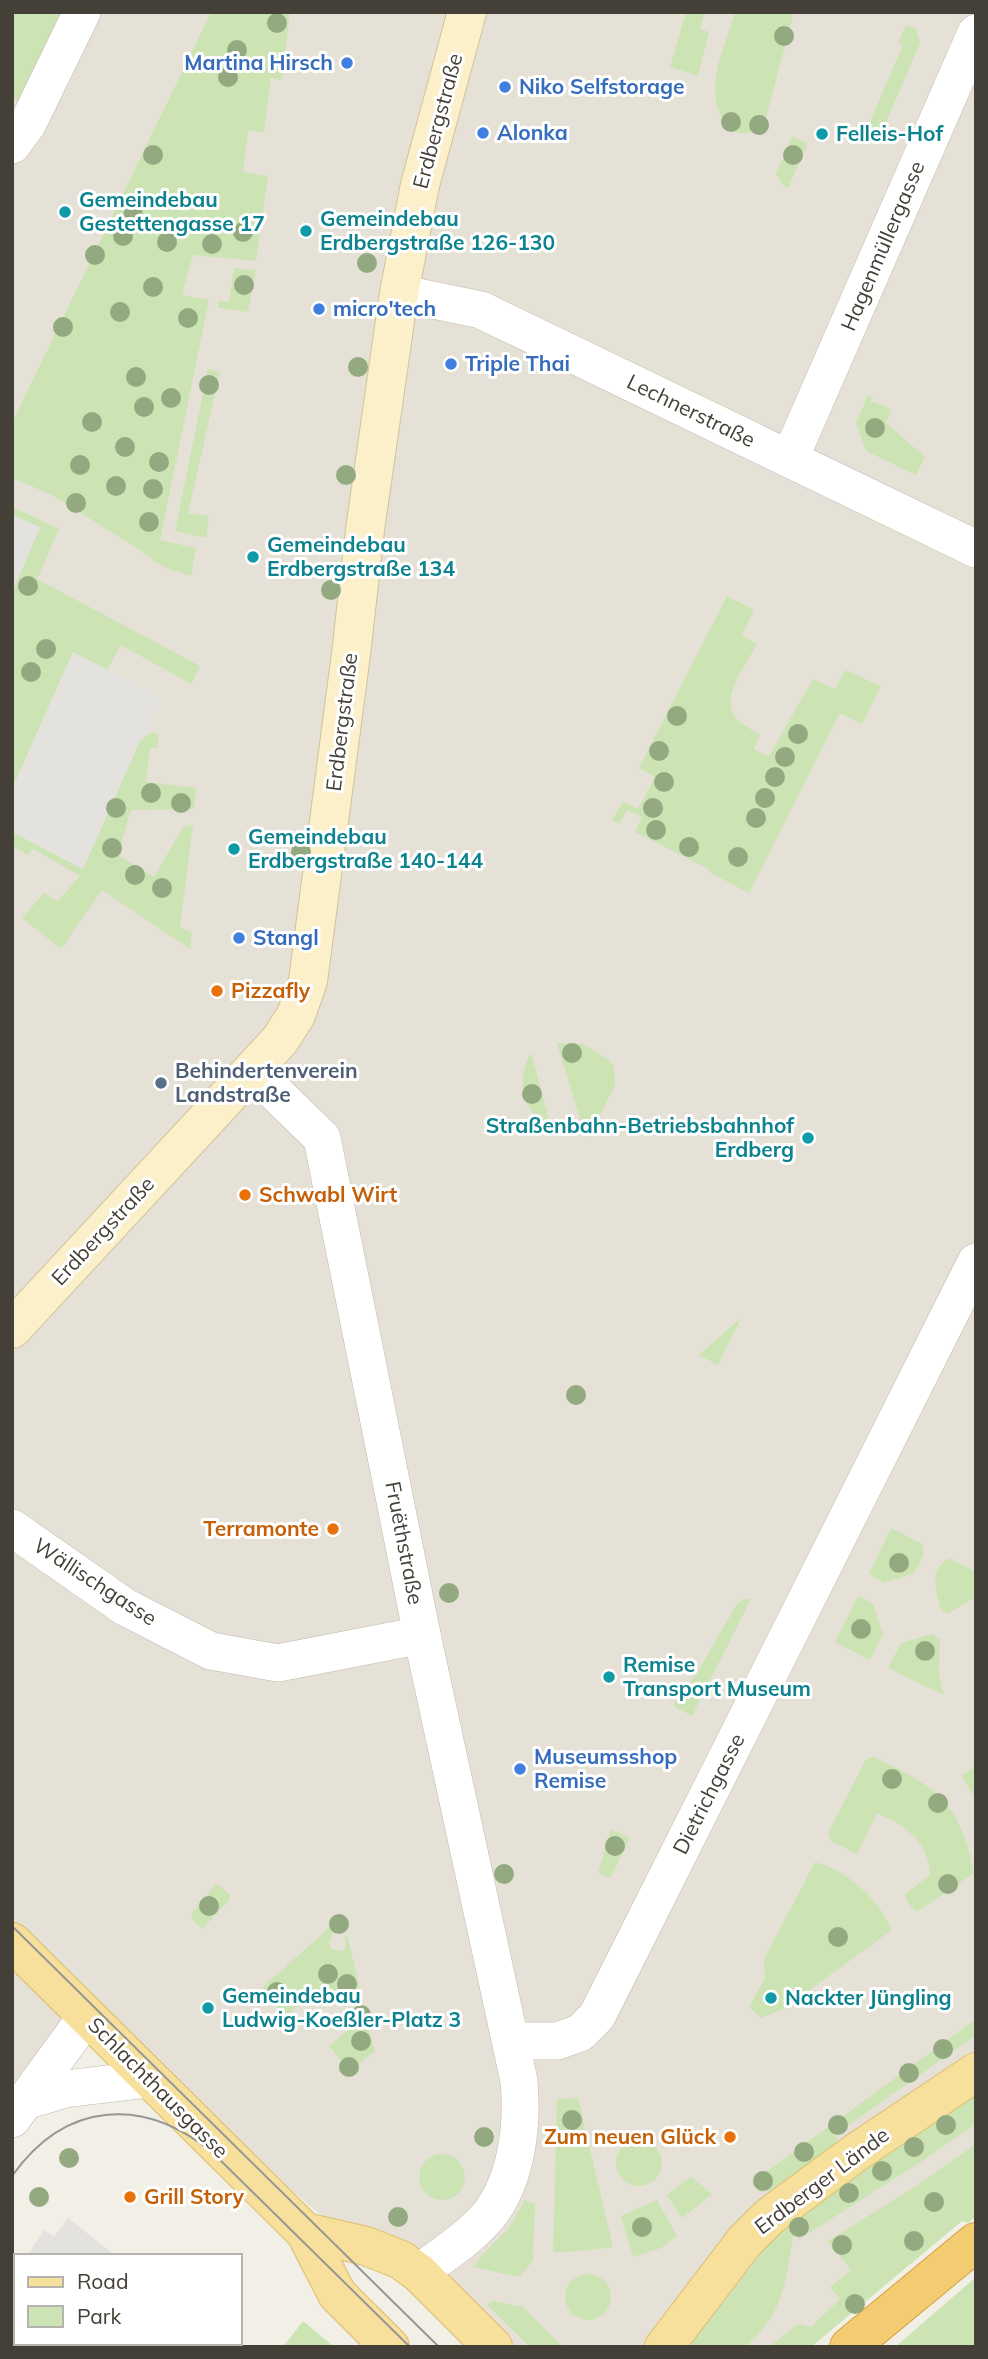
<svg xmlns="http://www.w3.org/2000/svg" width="988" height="2359" font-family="Mulish,sans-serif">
	<rect width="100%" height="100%" fill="#f2efe7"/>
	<polygon fill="#e6e1d6" points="12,12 976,12 976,2204 811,2347 473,2347 87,2013 12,2108"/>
	<g fill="#cce4b3">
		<polygon points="12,12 69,12 24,103 12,98"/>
		<polygon points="211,12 290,12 282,80 271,78 264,133 248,130 243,172 268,176 256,261 193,255 182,295 209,300 160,540 196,548 191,576 164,567 129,543 50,494 12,478 12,423"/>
		<polygon points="686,12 705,12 700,29 709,32 698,76 670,67"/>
		<path d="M735,12h59l-31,117c-13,4 -25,8 -35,-3 -28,-31 -3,-79 7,-114z"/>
		<polygon points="906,25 916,29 920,43 881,134 865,133 903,45 898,42"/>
		<polygon points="792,137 808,143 788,188 781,183 776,174"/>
		<polygon points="234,268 256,270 248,312 218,308 219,301 229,302"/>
		<polygon points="208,369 220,372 188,513 209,516 206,538 175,531"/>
		<polygon points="868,395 873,397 871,401 891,409 886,423 925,457 916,475 866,451 856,423"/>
		<polygon points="12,507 59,529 37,579 200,666 191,684 121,645 107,670 73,652 12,789 12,592 40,528 12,515"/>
		<path d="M727,596l27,14 -12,25 15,9c-10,20 -39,54 -20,75 6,7 15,10 23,16l-6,14 15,7 44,-77 22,10 10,-19 36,16 -19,38 -22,-11 -91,180 -40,-21v-3l-74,-37 7,-15 -15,-7 -7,14 -8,-4 11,-19 15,8 17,-32 -16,-9z"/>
		<polygon points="152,732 159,734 157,748 150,748 146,782 196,788 194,809 131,810 118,855 154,877 183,827 193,825 180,927 192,933 190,949 102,890 61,949 22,918 44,893 58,901 80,876 33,849 28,855 12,846 12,832 83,868 140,741"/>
		<polygon points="557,1043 584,1044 609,1060 614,1066 615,1085 597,1121 586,1138"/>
		<path d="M531,1052l21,80c-29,-23 -38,-47 -21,-80z"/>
		<polygon points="741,1318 718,1365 699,1355"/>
		<polygon points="891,1528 922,1544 924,1554 914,1573 884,1583 869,1574"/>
		<path d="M949,1558l27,14v25l-29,17 -6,-4c-5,-21 -13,-38 8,-52z"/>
		<polygon points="858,1596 873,1604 883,1634 870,1660 835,1642"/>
		<polygon points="744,1599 751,1599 692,1716 673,1706 697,1673 737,1604"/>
		<polygon points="932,1634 940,1639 939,1674 944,1695 888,1668 901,1643"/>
		<path d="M873,1756c62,31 87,44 101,117l-56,38h-3l-9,-11 -1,-6 25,-19c-1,-34 -25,-49 -53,-62l-20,41 -26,-13 -3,-8 37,-72z"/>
		<polygon points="976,1766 976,1799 961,1776"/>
		<polygon points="611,1829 630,1838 610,1878 598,1873"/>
		<path d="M815,1862c33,9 64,37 77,68l-107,78 -24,10 -12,-11 16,-29 -1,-19z"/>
		<polygon points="215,1885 219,1885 230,1895 230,1899 202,1929 192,1919 191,1914"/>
		<polygon points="330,1927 333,1931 329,1944 331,1949 343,1951 346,1948 345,1937 347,1935 363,2001 356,2004 343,1998 335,1999 326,1986 292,2010 293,2014 286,2019 262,1988"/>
		<polygon points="360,2009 363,2010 375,2051 349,2071 329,2046 359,2021 361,2019 357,2014"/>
		<polygon points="976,2019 976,2035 835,2135 837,2138 834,2147 769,2191 760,2192 754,2181"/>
		<polygon points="976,2089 976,2124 913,2167 798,2240 801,2217"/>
		<polygon points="578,2098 613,2247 584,2251 553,2252 557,2099"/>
		<circle cx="639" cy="2163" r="23"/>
		<polygon points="976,2144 976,2216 968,2223 962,2221 811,2347 769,2347 799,2324 811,2327 840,2299 830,2287 851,2270 828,2241 913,2188"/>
		<circle cx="442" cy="2177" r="23"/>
		<polygon points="691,2177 712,2194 682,2218 667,2195"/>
		<polygon points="525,2200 535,2204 533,2261 519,2277 474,2267 481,2256 509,2228"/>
		<polygon points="657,2200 677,2236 661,2248 633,2257 621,2216"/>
		<path d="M790,2221l4,2 1,4c-10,50 -8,85 -50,120h-56l82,-106z"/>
		<circle cx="588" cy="2297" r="23"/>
		<polygon points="976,2277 976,2347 895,2347"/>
		<polygon points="493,2301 523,2307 563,2347 530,2347 487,2305"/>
		<polygon points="12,2317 16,2320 16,2343 45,2343 50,2347 12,2347"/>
		<polygon points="303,2321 334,2347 283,2347"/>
	</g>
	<g fill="#e4e2df">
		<polygon points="12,515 40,527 12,592"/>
		<polygon points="73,652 164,699 140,741 83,869 12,832 12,789"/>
		<polygon points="68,2218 116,2256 27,2256 44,2230 54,2237"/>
		<polygon points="57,2343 132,2343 129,2347 61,2347"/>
	</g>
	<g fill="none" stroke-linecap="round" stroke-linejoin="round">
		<g stroke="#c0baad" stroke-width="38">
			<g id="street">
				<polyline points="12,145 28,123 82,12"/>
				<polyline points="399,293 481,310 976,549"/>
				<polyline points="790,458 976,33"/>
				<path d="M253,1071l69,67 100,497 97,446c4,44 -2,98 -30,134 -19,23 -47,40 -70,58"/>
				<polyline points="12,1528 125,1607 211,1651 278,1663 422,1635"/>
				<polyline points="511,2041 557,2041 580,2033 597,2016 976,1262"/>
				<polyline points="25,2101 65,2089 149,2079"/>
				<polyline points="12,2119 86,2017"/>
			</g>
		</g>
		<g stroke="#cfc39a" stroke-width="40">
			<polyline id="secondary" points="12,1329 280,1040 296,1015 308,981 351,654 365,530 399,293 420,185 467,12"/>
		</g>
		<g stroke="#dbbd6d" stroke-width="40">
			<g id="primary">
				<polyline points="12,1942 305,2232 337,2294 390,2347"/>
				<polyline points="305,2232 366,2246 401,2260 419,2273 493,2347"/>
				<polyline points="664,2347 744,2242 770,2216 858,2151 976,2072"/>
			</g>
		</g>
		<g stroke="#d2a142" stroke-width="40">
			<polyline id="highway" points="849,2347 976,2242"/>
		</g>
		<use href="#street" stroke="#fff" stroke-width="37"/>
		<use href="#secondary" stroke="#fbf0c9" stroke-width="38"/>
		<use href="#primary" stroke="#f7e09c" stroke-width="38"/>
		<use href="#highway" stroke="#f3cc71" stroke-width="38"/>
		<g stroke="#969696" stroke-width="2">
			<polyline points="12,1926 439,2347"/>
			<path d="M12,2176c54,-76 133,-80 202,-22l196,193"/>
		</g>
	</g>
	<g fill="#93aa81">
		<circle cx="277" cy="23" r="10"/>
		<circle cx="784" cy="36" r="10"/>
		<circle cx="237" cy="50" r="10"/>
		<circle cx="228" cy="77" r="10"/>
		<circle cx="731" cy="122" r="10"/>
		<circle cx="759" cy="125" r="10"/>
		<circle cx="153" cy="155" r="10"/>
		<circle cx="793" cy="155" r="10"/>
		<circle cx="133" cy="215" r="10"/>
		<circle cx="243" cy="232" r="10"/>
		<circle cx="123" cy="236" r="10"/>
		<circle cx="167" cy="242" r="10"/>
		<circle cx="212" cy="244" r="10"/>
		<circle cx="95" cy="255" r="10"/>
		<circle cx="367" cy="263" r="10"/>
		<circle cx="244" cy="285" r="10"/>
		<circle cx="153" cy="287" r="10"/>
		<circle cx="120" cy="312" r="10"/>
		<circle cx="188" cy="318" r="10"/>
		<circle cx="63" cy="327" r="10"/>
		<circle cx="358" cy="367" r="10"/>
		<circle cx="136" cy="377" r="10"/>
		<circle cx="209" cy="385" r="10"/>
		<circle cx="171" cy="398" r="10"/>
		<circle cx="144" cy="407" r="10"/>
		<circle cx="92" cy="422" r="10"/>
		<circle cx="875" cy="428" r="10"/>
		<circle cx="125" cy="447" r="10"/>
		<circle cx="159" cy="462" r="10"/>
		<circle cx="80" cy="465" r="10"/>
		<circle cx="346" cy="475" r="10"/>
		<circle cx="116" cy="486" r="10"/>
		<circle cx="153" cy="489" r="10"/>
		<circle cx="76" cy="503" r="10"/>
		<circle cx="149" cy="522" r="10"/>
		<circle cx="28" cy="586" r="10"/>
		<circle cx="331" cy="590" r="10"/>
		<circle cx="46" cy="649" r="10"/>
		<circle cx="31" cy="672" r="10"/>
		<circle cx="677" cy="716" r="10"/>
		<circle cx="798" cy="734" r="10"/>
		<circle cx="659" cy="751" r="10"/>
		<circle cx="785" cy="757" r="10"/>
		<circle cx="775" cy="777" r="10"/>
		<circle cx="664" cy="782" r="10"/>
		<circle cx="151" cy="793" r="10"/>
		<circle cx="765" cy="798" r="10"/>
		<circle cx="181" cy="803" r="10"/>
		<circle cx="116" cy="808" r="10"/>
		<circle cx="653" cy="808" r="10"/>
		<circle cx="756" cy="818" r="10"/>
		<circle cx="656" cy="830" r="10"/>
		<circle cx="689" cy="847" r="10"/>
		<circle cx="112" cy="848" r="10"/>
		<circle cx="301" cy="852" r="10"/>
		<circle cx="738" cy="857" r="10"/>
		<circle cx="135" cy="875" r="10"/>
		<circle cx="162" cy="888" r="10"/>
		<circle cx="572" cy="1053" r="10"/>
		<circle cx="532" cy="1094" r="10"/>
		<circle cx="576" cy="1395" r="10"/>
		<circle cx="899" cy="1563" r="10"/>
		<circle cx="449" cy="1593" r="10"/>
		<circle cx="861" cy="1629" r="10"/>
		<circle cx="925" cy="1651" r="10"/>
		<circle cx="892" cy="1779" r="10"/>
		<circle cx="938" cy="1803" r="10"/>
		<circle cx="615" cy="1846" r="10"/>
		<circle cx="504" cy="1874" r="10"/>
		<circle cx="948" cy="1884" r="10"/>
		<circle cx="209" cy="1906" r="10"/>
		<circle cx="339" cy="1924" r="10"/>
		<circle cx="838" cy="1937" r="10"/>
		<circle cx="328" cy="1974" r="10"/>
		<circle cx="347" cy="1984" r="10"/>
		<circle cx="277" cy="1992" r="10"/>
		<circle cx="361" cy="2015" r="10"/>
		<circle cx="361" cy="2041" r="10"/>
		<circle cx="943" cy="2049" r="10"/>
		<circle cx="349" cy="2067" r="10"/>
		<circle cx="909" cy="2073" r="10"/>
		<circle cx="572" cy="2120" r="10"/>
		<circle cx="838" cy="2125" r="10"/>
		<circle cx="946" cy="2125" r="10"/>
		<circle cx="484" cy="2137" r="10"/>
		<circle cx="914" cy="2147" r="10"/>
		<circle cx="804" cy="2152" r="10"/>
		<circle cx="69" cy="2158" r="10"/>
		<circle cx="882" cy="2171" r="10"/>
		<circle cx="763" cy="2181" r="10"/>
		<circle cx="849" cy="2193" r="10"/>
		<circle cx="39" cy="2197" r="10"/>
		<circle cx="934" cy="2202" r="10"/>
		<circle cx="398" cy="2217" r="10"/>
		<circle cx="642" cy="2227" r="10"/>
		<circle cx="799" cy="2227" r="10"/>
		<circle cx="914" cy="2241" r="10"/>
		<circle cx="842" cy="2245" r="10"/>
		<circle cx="855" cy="2304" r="10"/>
	</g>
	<g fill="#3f7fe0" stroke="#fff" stroke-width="2.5">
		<circle cx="347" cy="63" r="7"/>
		<circle cx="505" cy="87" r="7"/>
		<circle cx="483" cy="133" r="7"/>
		<circle cx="319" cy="309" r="7"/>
		<circle cx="451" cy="364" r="7"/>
		<circle cx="239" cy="938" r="7"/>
		<circle cx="520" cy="1769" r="7"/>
	</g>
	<g fill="#0f9aa8" stroke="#fff" stroke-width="2.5">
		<circle cx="822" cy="134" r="7"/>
		<circle cx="65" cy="212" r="7"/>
		<circle cx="306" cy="231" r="7"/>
		<circle cx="253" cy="557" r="7"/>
		<circle cx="234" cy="849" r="7"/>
		<circle cx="808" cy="1138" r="7"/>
		<circle cx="609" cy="1677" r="7"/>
		<circle cx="771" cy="1998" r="7"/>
		<circle cx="208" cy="2008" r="7"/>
	</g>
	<g fill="#e8710a" stroke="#fff" stroke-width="2.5">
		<circle cx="217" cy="991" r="7"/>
		<circle cx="245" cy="1195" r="7"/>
		<circle cx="333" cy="1529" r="7"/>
		<circle cx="730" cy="2137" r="7"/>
		<circle cx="130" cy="2197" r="7"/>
	</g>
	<circle fill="#5c6f8a" stroke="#fff" stroke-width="2.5" cx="161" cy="1083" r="7"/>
	<g text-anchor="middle" stroke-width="6" stroke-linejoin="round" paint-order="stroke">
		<g font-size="21" font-weight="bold" fill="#366cbe" stroke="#fff" text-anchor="start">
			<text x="333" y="70" text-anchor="end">Martina Hirsch</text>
			<text x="519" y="94">Niko Selfstorage</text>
			<text x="497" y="140">Alonka</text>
			<text x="333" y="316">micro'tech</text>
			<text x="465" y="371">Triple Thai</text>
			<text x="253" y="945">Stangl</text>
			<text x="534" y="1764">Museumsshop<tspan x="534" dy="24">Remise</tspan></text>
		</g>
		<g font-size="21" fill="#454037" stroke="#fff">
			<text transform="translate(438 121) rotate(-75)" y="7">Erdbergstraße</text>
			<text transform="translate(883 246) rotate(-67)" y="7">Hagenmüllergasse</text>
			<text transform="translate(691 411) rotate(26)" y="7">Lechnerstraße</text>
			<text transform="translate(342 722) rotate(-83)" y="7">Erdbergstraße</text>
			<text transform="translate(103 1231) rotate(-47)" y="7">Erdbergstraße</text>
			<text transform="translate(404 1543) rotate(79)" y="7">Fruëthstraße</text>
			<text transform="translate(95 1582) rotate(33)" y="7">Wällischgasse</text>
			<text transform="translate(709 1794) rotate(-63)" y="7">Dietrichgasse</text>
			<text transform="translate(158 2088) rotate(45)" y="7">Schlachthausgasse</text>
			<text transform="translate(822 2181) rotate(-37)" y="7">Erdberger Lände</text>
		</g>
		<g font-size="21" font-weight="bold" fill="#0d838f" stroke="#fff" text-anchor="start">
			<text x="836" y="141">Felleis-Hof</text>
			<text x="79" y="207">Gemeindebau<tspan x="79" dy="24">Gestettengasse 17</tspan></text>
			<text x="320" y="226">Gemeindebau<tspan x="320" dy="24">Erdbergstraße 126-130</tspan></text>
			<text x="267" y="552">Gemeindebau<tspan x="267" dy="24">Erdbergstraße 134</tspan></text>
			<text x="248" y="844">Gemeindebau<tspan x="248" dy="24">Erdbergstraße 140-144</tspan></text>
			<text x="794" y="1133" text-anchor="end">Straßenbahn-Betriebsbahnhof<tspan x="794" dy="24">Erdberg</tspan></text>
			<text x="623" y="1672">Remise<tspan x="623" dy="24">Transport Museum</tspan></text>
			<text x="222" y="2003">Gemeindebau<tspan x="222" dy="24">Ludwig-Koeßler-Platz 3</tspan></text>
			<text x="785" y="2005">Nackter Jüngling</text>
		</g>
		<g font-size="21" font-weight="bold" fill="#c56008" stroke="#fff" text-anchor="start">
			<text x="231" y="998">Pizzafly</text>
			<text x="259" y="1202">Schwabl Wirt</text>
			<text x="319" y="1536" text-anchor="end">Terramonte</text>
			<text x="716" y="2144" text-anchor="end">Zum neuen Glück</text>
			<text x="144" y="2204">Grill Story</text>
		</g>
		<g font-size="21" font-weight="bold" fill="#4e5e75" stroke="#fff" text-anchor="start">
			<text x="175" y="1078">Behindertenverein<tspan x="175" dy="24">Landstraße</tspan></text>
		</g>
	</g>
	<rect width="988" height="2359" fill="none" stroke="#454037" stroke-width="28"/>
	<rect x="14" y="2254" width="228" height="91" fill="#ffffff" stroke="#b5b3af" stroke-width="2"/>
	<rect x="28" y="2277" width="35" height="10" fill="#f7e09c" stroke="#b5b3af" stroke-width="2"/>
	<text x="77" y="2289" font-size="21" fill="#454037">Road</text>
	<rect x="28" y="2306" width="35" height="21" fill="#cce4b3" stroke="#b5b3af" stroke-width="2"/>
	<text x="77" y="2324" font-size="21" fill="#454037">Park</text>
</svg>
